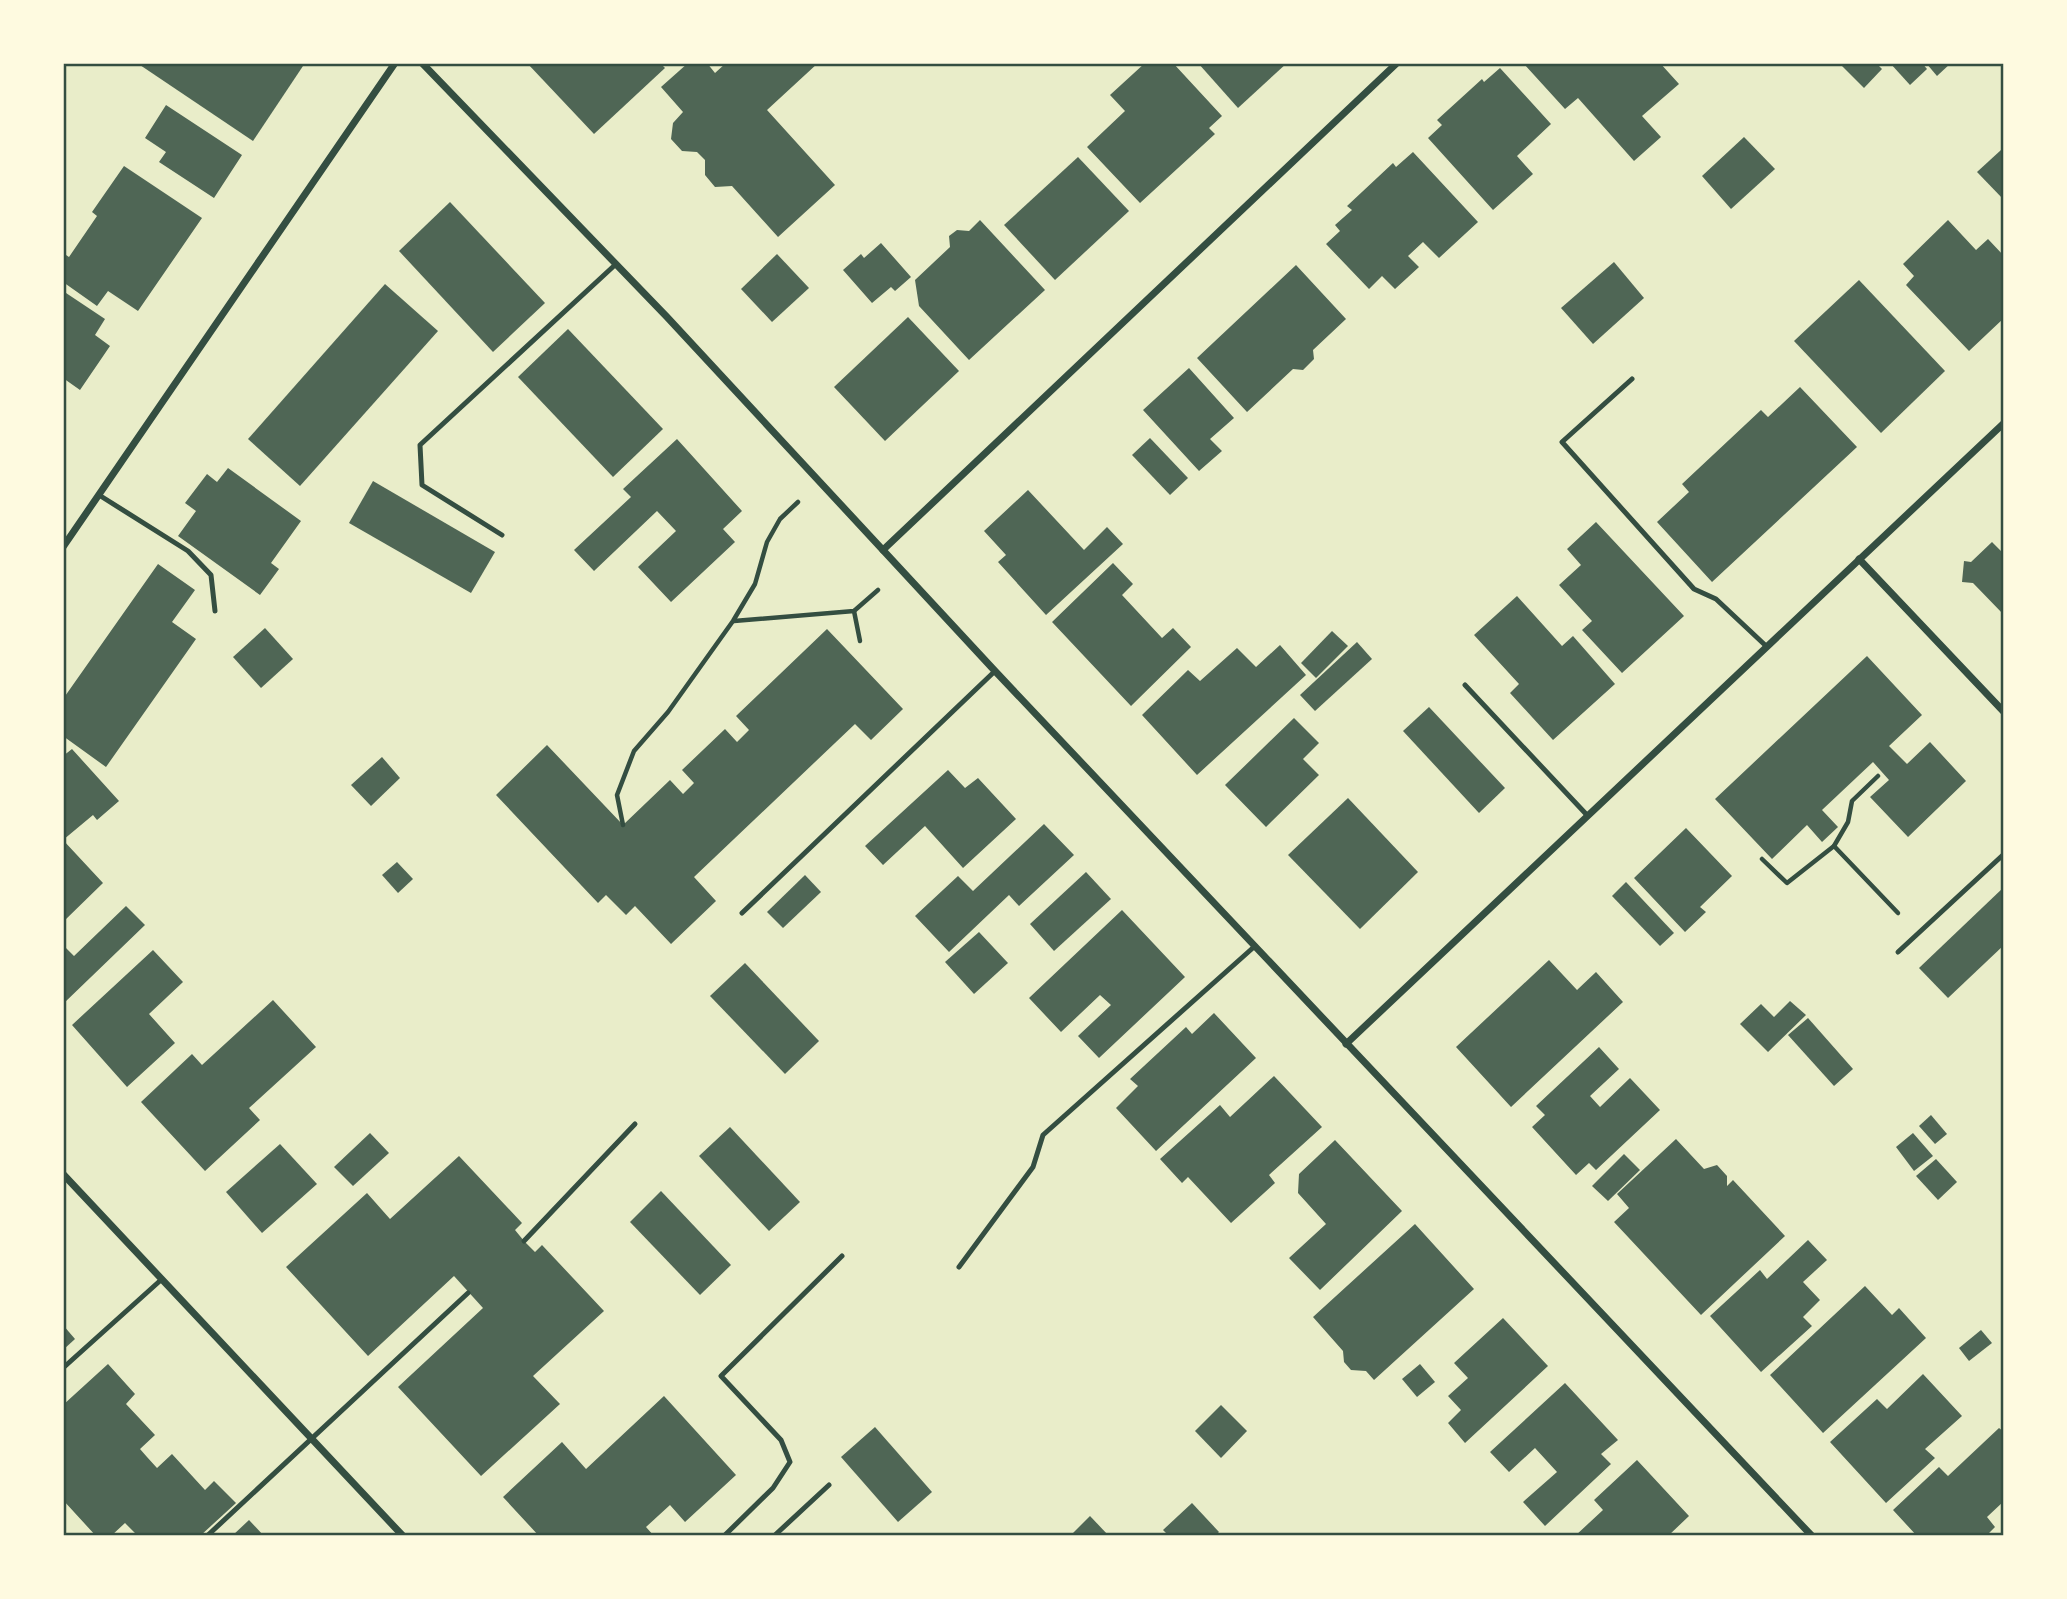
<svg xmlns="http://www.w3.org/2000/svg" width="2067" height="1599" font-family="'Fira Sans',sans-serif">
	<rect width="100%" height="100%" fill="#e9edc9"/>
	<g fill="#4f6655">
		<polygon points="137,63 305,63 253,141"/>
		<polygon points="527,63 660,63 665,68 594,134"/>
		<polygon points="688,63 707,63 715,73 726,63 818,63 767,110 835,185 778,237 732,186 715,187 705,175 705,160 697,152 682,151 671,139 673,123 683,112 661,87"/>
		<polygon points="1145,63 1173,63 1222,116 1209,128 1215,134 1140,203 1087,147 1125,111 1110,95"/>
		<polygon points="1198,63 1287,63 1238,108"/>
		<polygon points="1523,63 1660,63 1679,84 1642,116 1661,137 1634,161 1578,98 1565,109"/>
		<polygon points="1839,63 1876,63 1882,69 1864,88"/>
		<polygon points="1890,63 1922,63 1927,69 1910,85"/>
		<polygon points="1926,63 1951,63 1937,76"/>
		<polygon points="1500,68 1551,124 1517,156 1533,174 1493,210 1428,138 1442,125 1437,120 1482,79 1484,82"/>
		<polygon points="166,105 242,155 214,198 159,162 166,152 145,138"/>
		<polygon points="1744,137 1775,169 1731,209 1702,176"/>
		<polygon points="2001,150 2004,153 2004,200 1977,172"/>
		<polygon points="1413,152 1478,222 1439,258 1423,242 1408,256 1419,267 1395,289 1382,276 1369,289 1326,244 1340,231 1335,225 1352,210 1347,206 1393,163 1396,167"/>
		<polygon points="1078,157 1129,211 1055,280 1004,225"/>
		<polygon points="124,166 202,218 138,311 108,291 97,306 63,282 63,253 69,257 97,216 92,212"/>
		<polygon points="450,202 545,303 493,352 399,251"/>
		<polygon points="980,220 1045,290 969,360 919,306 915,280 950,247 949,236 957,230 969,231"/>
		<polygon points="1948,220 1976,250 1988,239 2004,256 2004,318 1969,351 1906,285 1914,276 1903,264"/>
		<polygon points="881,243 911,277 895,291 891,287 872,303 843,270 861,254 864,258"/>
		<polygon points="777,254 809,288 772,322 741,289"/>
		<polygon points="1614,262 1644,298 1593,344 1561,308"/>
		<polygon points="1296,265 1346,319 1313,350 1314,359 1303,370 1293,369 1247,412 1197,358"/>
		<polygon points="1859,280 1945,371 1881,433 1794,341"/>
		<polygon points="385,284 438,331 300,486 248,439"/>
		<polygon points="63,291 105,319 95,335 110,346 80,390 63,378"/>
		<polygon points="908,317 959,371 885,441 834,387"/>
		<polygon points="568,329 663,429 613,477 518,377"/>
		<polygon points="1189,368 1234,418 1210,439 1222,451 1199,471 1143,410"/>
		<polygon points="1800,387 1857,447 1712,582 1657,522 1689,492 1682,484 1761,410 1768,417"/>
		<polygon points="1150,438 1188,478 1170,495 1132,455"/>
		<polygon points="677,439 742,511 723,529 735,542 671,602 638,567 676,531 657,511 594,571 574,550 631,497 623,489"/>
		<polygon points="228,468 301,521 271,563 279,569 260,595 178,536 196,511 185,503 207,474 217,482"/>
		<polygon points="373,481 495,552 471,593 349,523"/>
		<polygon points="1028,490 1084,550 1107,527 1123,544 1046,615 998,562 1006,555 984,531"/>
		<polygon points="1596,522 1684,616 1622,673 1582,630 1592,621 1559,585 1581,565 1567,549"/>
		<polygon points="1992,542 2004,554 2004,615 1973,583 1962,582 1964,561 1971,562"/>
		<polygon points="1113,563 1133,584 1122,595 1162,638 1173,628 1191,647 1131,706 1052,622"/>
		<polygon points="158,564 195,590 172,622 196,639 106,767 63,736 63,699"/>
		<polygon points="1517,596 1562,646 1573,636 1615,684 1553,740 1510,693 1519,684 1474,635"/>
		<polygon points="265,628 293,659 261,688 233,657"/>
		<polygon points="827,629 903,709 871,740 855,724 694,877 716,901 671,944 635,906 626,915 606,895 598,903 496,795 547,745 623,825 670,780 683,794 694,783 682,770 725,729 737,742 749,730 736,716"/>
		<polygon points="1332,631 1348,646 1316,678 1301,663"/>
		<polygon points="1357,642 1372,659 1315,711 1300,695"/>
		<polygon points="1280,645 1306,675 1197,775 1142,715 1188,670 1200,681 1237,648 1256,667"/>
		<polygon points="1867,656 1922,715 1889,746 1907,764 1930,742 1966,781 1908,837 1870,797 1889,780 1873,762 1822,810 1838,827 1822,842 1807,825 1772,859 1715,799"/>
		<polygon points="1429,707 1505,788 1479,813 1403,731"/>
		<polygon points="1294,718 1319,743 1303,759 1319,775 1266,827 1225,785"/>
		<polygon points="72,749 119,801 97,820 93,815 63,840 103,883 63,922 63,756"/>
		<polygon points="382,757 400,778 371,806 351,785"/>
		<polygon points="948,770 965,788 978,778 1016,819 963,868 925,826 883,865 865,846"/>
		<polygon points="1348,798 1418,872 1360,929 1288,855"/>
		<polygon points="1044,824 1074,855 1019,906 1009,895 949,952 915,916 958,876 973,891"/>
		<polygon points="1686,828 1732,876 1700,907 1706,912 1685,932 1634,878"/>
		<polygon points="397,862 413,879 398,893 382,875"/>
		<polygon points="1086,872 1111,899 1054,951 1030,924"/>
		<polygon points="805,875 821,892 783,928 767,912"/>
		<polygon points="1626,882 1674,933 1660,946 1612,896"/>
		<polygon points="2004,887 2004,945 1948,998 1919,968"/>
		<polygon points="126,906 145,925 63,1004 63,945 74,956"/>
		<polygon points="1122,910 1185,977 1099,1058 1078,1036 1111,1005 1100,995 1061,1032 1029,998"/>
		<polygon points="979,932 1008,963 974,994 945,962"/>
		<polygon points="153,950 183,982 149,1014 175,1043 127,1087 72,1025"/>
		<polygon points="1549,960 1577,990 1596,972 1623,1002 1511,1107 1456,1047"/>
		<polygon points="745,963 819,1041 785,1074 710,996"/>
		<polygon points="273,1000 316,1047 249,1108 260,1120 205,1171 141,1102 192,1054 202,1065"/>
		<polygon points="1790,1001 1806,1015 1768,1052 1740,1024 1761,1004 1774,1017"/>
		<polygon points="1214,1013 1256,1058 1156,1151 1116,1108 1138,1086 1130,1079 1186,1027 1192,1034"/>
		<polygon points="1808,1018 1853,1069 1834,1086 1788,1035"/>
		<polygon points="1599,1047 1619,1069 1590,1096 1600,1107 1630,1078 1660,1110 1596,1170 1589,1163 1576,1175 1532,1127 1545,1115 1536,1106"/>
		<polygon points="1274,1076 1322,1127 1269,1175 1275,1183 1231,1223 1188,1177 1182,1183 1160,1159 1220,1105 1230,1117"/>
		<polygon points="1931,1115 1947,1134 1935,1144 1919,1126"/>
		<polygon points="730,1127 800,1202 769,1231 699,1156"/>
		<polygon points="370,1133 389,1153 353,1186 334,1167"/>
		<polygon points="1913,1133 1933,1156 1914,1171 1896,1147"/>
		<polygon points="1676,1139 1704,1169 1717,1165 1727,1176 1727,1186 1733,1180 1785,1236 1701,1315 1614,1222 1629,1208 1617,1194"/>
		<polygon points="1335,1140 1402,1211 1320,1290 1289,1258 1326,1224 1298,1193 1299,1174"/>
		<polygon points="280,1144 317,1184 262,1233 226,1192"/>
		<polygon points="1624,1154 1640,1170 1608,1201 1592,1186"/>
		<polygon points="459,1156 522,1223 515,1230 524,1241 535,1252 542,1245 604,1311 533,1376 560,1404 481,1476 398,1387 483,1308 454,1276 368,1356 286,1267 367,1193 390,1219"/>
		<polygon points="1936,1159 1957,1182 1938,1200 1916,1176"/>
		<polygon points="661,1191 731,1265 700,1295 630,1222"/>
		<polygon points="1415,1224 1474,1289 1374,1380 1366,1371 1351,1370 1344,1362 1343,1351 1313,1317"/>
		<polygon points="1808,1240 1827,1260 1803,1282 1820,1300 1803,1317 1812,1326 1761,1372 1710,1316 1760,1270 1767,1279"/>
		<polygon points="1865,1286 1892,1315 1899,1308 1926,1338 1823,1433 1770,1375"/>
		<polygon points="1503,1318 1548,1366 1465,1443 1448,1423 1461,1410 1448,1396 1468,1378 1454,1363"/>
		<polygon points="63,1325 75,1339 63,1350"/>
		<polygon points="1981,1330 1992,1343 1969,1361 1959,1348"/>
		<polygon points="108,1364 135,1394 126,1404 155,1435 140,1449 147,1457 157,1468 172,1454 205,1490 214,1481 236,1503 200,1536 138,1536 125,1523 111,1536 96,1536 63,1500 63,1405"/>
		<polygon points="1420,1364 1435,1382 1417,1397 1402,1379"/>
		<polygon points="1923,1374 1962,1416 1925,1449 1935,1458 1886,1503 1830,1442 1877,1399 1887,1409"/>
		<polygon points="1565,1383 1618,1440 1601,1454 1611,1464 1545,1526 1523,1502 1557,1472 1535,1448 1509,1472 1490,1452"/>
		<polygon points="664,1396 736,1475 685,1522 670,1505 646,1527 654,1536 539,1536 503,1497 562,1442 586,1469"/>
		<polygon points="1221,1405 1247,1431 1221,1458 1195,1431"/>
		<polygon points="875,1427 932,1492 898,1522 841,1457"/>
		<polygon points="1999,1428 2004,1432 2004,1501 1987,1517 1995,1527 1986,1536 1917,1536 1893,1510 1939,1467 1948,1476"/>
		<polygon points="1637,1460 1689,1516 1668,1536 1575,1536 1603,1510 1594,1500"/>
		<polygon points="1192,1503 1219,1532 1215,1536 1169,1536 1163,1530"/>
		<polygon points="1090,1516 1109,1536 1070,1536"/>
		<polygon points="249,1520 264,1536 232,1536"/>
	</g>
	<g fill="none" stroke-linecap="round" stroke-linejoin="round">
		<g stroke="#344e41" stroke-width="4.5">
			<polyline points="854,611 860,641"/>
			<polyline points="734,621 854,611 878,590"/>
			<polyline points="623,825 617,795 634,751 668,712 733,621 755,584 767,542 780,519 798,502"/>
			<polyline points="1834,846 1898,913"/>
			<polyline points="1762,859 1787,883 1834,846 1848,822 1852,801 1878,776"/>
		</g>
		<g stroke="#344e41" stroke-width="5">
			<polyline points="1632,379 1562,442 1694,589 1716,599 1765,645"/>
			<polyline points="99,495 188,551 211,575 215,611"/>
			<polyline points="502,535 422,485 420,445 616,264"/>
			<polyline points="1465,685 1586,814"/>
			<polyline points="742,913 995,671"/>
			<polyline points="1898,952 2004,854"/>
			<polyline points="524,1241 635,1124"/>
			<polyline points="959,1267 1033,1167 1043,1135 1255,946"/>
			<polyline points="63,1368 162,1279"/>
			<polyline points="207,1536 468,1293"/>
			<polyline points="724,1536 773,1488 790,1462 781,1440 721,1376 842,1256"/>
			<polyline points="774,1536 829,1485"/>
		</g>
		<g stroke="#344e41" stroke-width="7">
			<polyline points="422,63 667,317 995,671 1812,1536"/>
			<polyline points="63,547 395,63"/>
			<polyline points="883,550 1397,63"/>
			<polyline points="1859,559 2004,712"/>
			<polyline points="1346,1044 2004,423"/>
			<polyline points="63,1174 403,1536"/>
		</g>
	</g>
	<rect width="2067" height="1599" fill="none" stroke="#fefae0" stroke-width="130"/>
	<rect x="65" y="65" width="1937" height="1469" fill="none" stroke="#344e41" stroke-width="2.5"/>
</svg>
